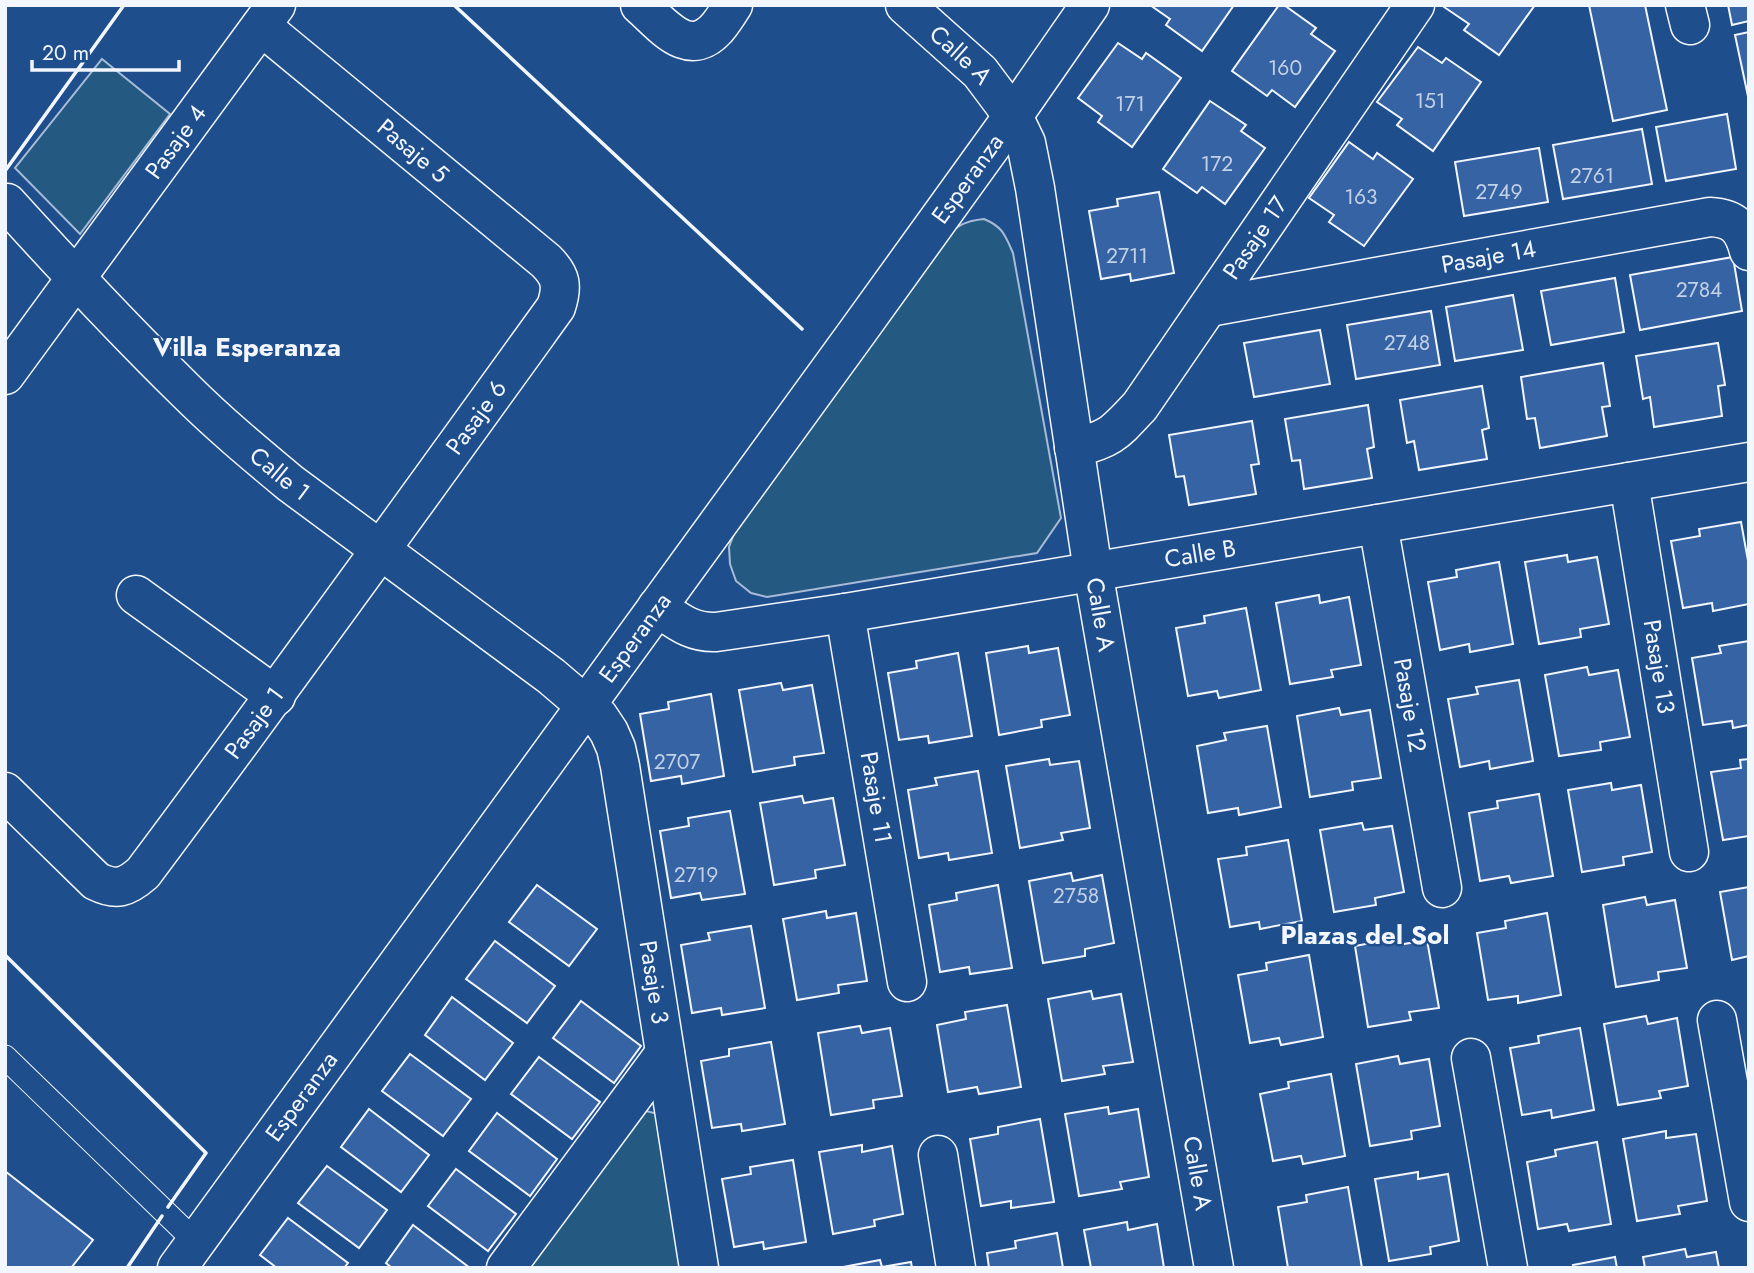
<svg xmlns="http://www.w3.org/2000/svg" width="1754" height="1273" font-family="Jost,sans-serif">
	<rect width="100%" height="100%" fill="#1f4e8c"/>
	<g fill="#245a82" stroke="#a8bbd7" stroke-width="2">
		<polygon points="102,59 170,114 80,234 15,168"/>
		<path d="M984,219c19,8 21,16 29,34l48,265 -24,35 -270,44 -16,-4 -15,-12 -6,-17 -1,-17 6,-16 209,-293c14,-13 21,-17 40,-19z"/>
		<polygon points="638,1109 658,1114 682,1268 523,1268"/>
	</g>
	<g fill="#3563a3" stroke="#f2f6ff" stroke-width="2">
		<polygon points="1150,5 1234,5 1202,51 1166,25 1170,19"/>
		<polygon points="1279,5 1284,5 1316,28 1311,34 1335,51 1295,107 1272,90 1267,96 1232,71"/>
		<polygon points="1445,5 1535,5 1499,55 1464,30 1469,24 1444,7"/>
		<polygon points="1589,5 1645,5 1667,110 1613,121"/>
		<polygon points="1728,5 1749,5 1749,21 1732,25"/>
		<polygon points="1749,32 1749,101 1735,35"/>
		<polygon points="1118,43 1142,59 1146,53 1181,78 1132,147 1098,122 1102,116 1078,98"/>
		<polygon points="1418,47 1442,63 1446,58 1481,82 1433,151 1397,125 1402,119 1377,102"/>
		<polygon points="1210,101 1246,125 1241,131 1265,148 1225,204 1202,187 1197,193 1163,169"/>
		<polygon points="1727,114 1736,169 1666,181 1656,127"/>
		<polygon points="1642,129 1652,184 1563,199 1553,145"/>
		<polygon points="1349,142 1373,159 1377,153 1413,179 1364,246 1329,222 1334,215 1309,198"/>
		<polygon points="1539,148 1548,202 1464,216 1455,162"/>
		<polygon points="1159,192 1174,273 1131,281 1130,274 1101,279 1089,211 1118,206 1117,199"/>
		<polygon points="1733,257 1742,311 1640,330 1630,275"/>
		<polygon points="1615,278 1624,332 1551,345 1541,291"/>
		<polygon points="1513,295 1523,350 1455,361 1446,307"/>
		<polygon points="1431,311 1440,365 1356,379 1347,325"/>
		<polygon points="1320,330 1330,384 1254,397 1244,343"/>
		<polygon points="1718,343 1725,385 1718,386 1722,416 1654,427 1650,397 1643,399 1636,356"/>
		<polygon points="1603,363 1610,406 1602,407 1607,436 1540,448 1535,418 1527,419 1521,377"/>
		<polygon points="1482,386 1489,428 1482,430 1487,459 1419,470 1414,441 1407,443 1400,400"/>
		<polygon points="1368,405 1374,447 1367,449 1372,478 1304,489 1300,460 1292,461 1285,419"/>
		<polygon points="1252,421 1259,464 1251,465 1256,494 1189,505 1184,476 1176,477 1169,435"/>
		<polygon points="1741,522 1749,566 1749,604 1713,611 1712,603 1683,608 1671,541 1700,536 1699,529"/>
		<polygon points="1567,555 1568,562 1597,557 1609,624 1580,629 1581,637 1539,644 1525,562"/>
		<polygon points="1499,562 1513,644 1470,652 1469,644 1440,650 1428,582 1457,577 1456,570"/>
		<polygon points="1319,595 1320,603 1349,597 1361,665 1331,670 1333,677 1290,684 1276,603"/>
		<polygon points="1246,608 1261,690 1219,698 1217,691 1188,696 1176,628 1205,623 1204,616"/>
		<polygon points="1749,641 1749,725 1733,728 1732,721 1703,725 1692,658 1721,653 1719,646"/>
		<polygon points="1028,646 1029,653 1058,648 1070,715 1041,720 1042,727 999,735 986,653"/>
		<polygon points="958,653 972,736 929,743 928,736 899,740 888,673 917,668 916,661"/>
		<polygon points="1587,667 1589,675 1618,670 1630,737 1600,742 1601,750 1559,756 1545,675"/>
		<polygon points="1519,680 1533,761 1490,769 1489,761 1460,767 1448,699 1478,694 1476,687"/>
		<polygon points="781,683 783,690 812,685 824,753 794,757 795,765 753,772 739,690"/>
		<polygon points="711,694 724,776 682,784 681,776 651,781 640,714 669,709 668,702"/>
		<polygon points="1339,708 1341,715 1370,710 1381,778 1352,782 1353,790 1310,797 1297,716"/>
		<polygon points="1267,726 1281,807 1239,815 1238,808 1208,813 1197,746 1226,740 1224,733"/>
		<polygon points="1049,759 1050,765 1079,761 1090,828 1061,833 1063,840 1020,848 1006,766"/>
		<polygon points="1749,759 1749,836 1723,840 1711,772 1741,768 1740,760"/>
		<polygon points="978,771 992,853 949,860 948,853 919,858 908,790 937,785 935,778"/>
		<polygon points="1611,783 1612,790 1641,785 1652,852 1623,857 1624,865 1582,872 1568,790"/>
		<polygon points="1539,794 1553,876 1511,883 1509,876 1480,881 1469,813 1498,808 1497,801"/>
		<polygon points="802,796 804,803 833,798 845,865 815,870 816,878 774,885 760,803"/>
		<polygon points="730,811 745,894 702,900 700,893 671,898 660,831 689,826 688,818"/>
		<polygon points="1362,823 1364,830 1392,826 1404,892 1375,898 1376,905 1334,912 1320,830"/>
		<polygon points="1288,840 1302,921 1260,929 1259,922 1230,927 1218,859 1247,855 1246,847"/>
		<polygon points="1071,873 1073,881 1102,875 1114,943 1085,949 1085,956 1043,963 1029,881"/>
		<polygon points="537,885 597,929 569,966 509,922"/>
		<polygon points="998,885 1012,968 970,974 969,967 940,972 929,905 957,900 956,893"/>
		<polygon points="1749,887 1749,956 1732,960 1720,892"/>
		<polygon points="1645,897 1647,905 1675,900 1687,968 1658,972 1659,980 1616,987 1603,905"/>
		<polygon points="826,911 827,918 856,913 867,981 838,985 839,993 797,1000 783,919"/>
		<polygon points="1547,913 1561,995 1518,1003 1518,996 1488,1000 1477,933 1506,928 1505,921"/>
		<polygon points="751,926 765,1008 722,1015 721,1008 692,1013 681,945 710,940 708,933"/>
		<polygon points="1397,938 1398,945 1427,940 1439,1008 1409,1012 1411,1020 1368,1027 1355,946"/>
		<polygon points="495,941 555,986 527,1023 466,979"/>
		<polygon points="1309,955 1323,1037 1281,1045 1279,1038 1250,1043 1238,975 1267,970 1266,963"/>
		<polygon points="1091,991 1093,999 1121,994 1133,1062 1103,1066 1105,1074 1062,1081 1048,999"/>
		<polygon points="452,997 513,1043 485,1080 425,1035"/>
		<polygon points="581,1001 641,1046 614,1083 553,1038"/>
		<polygon points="1007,1005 1021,1087 979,1094 977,1087 948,1092 937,1025 966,1019 965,1012"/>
		<polygon points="1646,1016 1648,1024 1677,1018 1688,1086 1659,1091 1661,1098 1618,1105 1604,1024"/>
		<polygon points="860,1026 862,1033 890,1028 902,1096 873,1100 874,1108 831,1115 818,1033"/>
		<polygon points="1580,1028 1594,1110 1552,1118 1551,1110 1522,1115 1510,1048 1539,1043 1538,1036"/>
		<polygon points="771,1042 785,1124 742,1131 741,1124 712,1128 701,1061 729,1056 729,1049"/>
		<polygon points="410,1054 471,1099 443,1136 382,1091"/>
		<polygon points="1398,1056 1400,1064 1429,1059 1440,1126 1411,1131 1412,1139 1370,1146 1356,1064"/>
		<polygon points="539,1057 600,1102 572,1139 511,1094"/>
		<polygon points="1331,1074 1345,1156 1303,1164 1301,1156 1273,1161 1260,1094 1289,1088 1288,1082"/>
		<polygon points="1108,1107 1109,1114 1138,1109 1149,1177 1120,1182 1122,1189 1079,1196 1065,1114"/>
		<polygon points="369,1109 429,1155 401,1192 341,1147"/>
		<polygon points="497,1113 557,1159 530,1196 469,1151"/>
		<polygon points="1040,1119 1054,1202 1011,1208 1011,1201 981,1206 970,1139 998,1134 998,1127"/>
		<polygon points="1666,1131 1666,1138 1696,1134 1707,1201 1678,1206 1680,1214 1637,1221 1623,1139"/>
		<polygon points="1597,1142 1611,1224 1569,1231 1567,1224 1538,1229 1527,1162 1556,1156 1555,1150"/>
		<polygon points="862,1145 862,1152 892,1146 903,1214 874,1220 875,1226 833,1234 819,1152"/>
		<polygon points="793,1160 806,1242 764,1249 763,1242 734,1247 722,1179 751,1174 750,1167"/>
		<polygon points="327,1166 387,1210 359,1248 298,1203"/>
		<polygon points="456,1169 516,1214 488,1251 428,1206"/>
		<polygon points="5,1171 93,1240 71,1268 5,1268"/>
		<polygon points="1418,1172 1418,1179 1448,1174 1459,1241 1430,1247 1431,1254 1389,1261 1375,1179"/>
		<polygon points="1348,1187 1362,1268 1288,1268 1278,1207 1307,1202 1306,1195"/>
		<polygon points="288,1218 348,1263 344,1268 277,1268 260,1255"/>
		<polygon points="1127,1222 1128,1230 1157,1224 1164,1268 1091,1268 1084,1230"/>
		<polygon points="413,1225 470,1268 392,1268 386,1263"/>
		<polygon points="1057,1233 1063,1268 989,1268 987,1253 1016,1248 1015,1241"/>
		<polygon points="1685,1249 1687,1257 1716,1252 1719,1268 1645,1268 1643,1257"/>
		<polygon points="1615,1257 1617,1268 1574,1268 1573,1265"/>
		<polygon points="880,1260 882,1267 911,1262 912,1268 838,1268"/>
	</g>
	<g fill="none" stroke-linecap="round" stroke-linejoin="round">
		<g stroke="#f2f6ff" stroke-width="25">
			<polyline id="service" points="5,1057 196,1242"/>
		</g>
		<g stroke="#f2f6ff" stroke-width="41">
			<g id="minor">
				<path d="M640,5c23,20 48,55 77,23 6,-7 11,-15 16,-23"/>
				<path id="s1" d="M905,5l75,67 33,44 13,27 9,45 58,383 121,697"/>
				<polyline points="1685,5 1690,25"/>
				<path id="s2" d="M7,203c58,64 117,127 178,187 33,33 69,63 105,93l261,193 48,41 10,15 7,16 4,18 79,502"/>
				<path id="s3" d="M1209,307l501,-90c24,1 33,11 39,34"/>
				<path id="s4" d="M5,375l271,-370"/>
				<path id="s5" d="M1074,448c37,-9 41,-15 66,-42l275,-401"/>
				<path id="s6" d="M1629,482l60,370"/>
				<path id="s7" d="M1378,524l64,364"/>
				<polyline points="136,595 276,696"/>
				<path id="s8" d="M657,607c21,14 34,26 59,25l129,-19 904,-151"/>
				<path id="s9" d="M845,613l62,369"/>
				<path id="s10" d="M5,792l91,89c20,10 30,7 47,-8 140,-187 276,-376 413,-566 7,-21 5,-31 -10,-46l-285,-235"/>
				<polyline points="1717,1020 1749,1202"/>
				<polyline points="1471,1058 1508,1268"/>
				<polyline points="938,1155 956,1268"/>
				<polyline points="506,1268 665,1053"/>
			</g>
		</g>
		<g stroke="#f2f6ff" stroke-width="41">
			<g id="tertiary">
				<path id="s11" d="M177,1268l681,-937 155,-215 77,-111"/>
			</g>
		</g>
		<use href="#service" stroke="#1f4e8c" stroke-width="23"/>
		<use href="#minor" stroke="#1f4e8c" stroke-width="38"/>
		<use href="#tertiary" stroke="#1f4e8c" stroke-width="38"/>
		<g stroke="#f2f6ff" stroke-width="3.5">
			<polyline points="454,5 802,329"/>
			<polyline points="5,171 124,5"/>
			<polyline points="5,955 206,1153 168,1207"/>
			<polyline points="127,1268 162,1216"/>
		</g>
	</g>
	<g text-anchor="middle" stroke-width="5" stroke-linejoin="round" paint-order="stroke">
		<g font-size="21" fill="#c3d1e8">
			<text x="1285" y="75">160</text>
			<text x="1430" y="108">151</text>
			<text x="1130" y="111">171</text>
			<text x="1217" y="171">172</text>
			<text x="1592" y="183">2761</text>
			<text x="1499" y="199">2749</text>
			<text x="1361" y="204">163</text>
			<text x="1127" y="263">2711</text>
			<text x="1699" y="297">2784</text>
			<text x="1407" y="350">2748</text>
			<text x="677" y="769">2707</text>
			<text x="696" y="882">2719</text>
			<text x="1076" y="903">2758</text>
		</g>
		<g font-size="24" fill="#f2f6ff" stroke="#1f4e8c">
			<text dy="8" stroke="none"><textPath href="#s1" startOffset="75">Calle A</textPath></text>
			<text dy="8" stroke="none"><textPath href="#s4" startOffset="289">Pasaje 4</textPath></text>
			<text transform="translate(413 151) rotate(40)" y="8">Pasaje 5</text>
			<text dy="8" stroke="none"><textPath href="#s11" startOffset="1346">Esperanza</textPath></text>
			<text dy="8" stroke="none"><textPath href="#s5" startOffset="284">Pasaje 17</textPath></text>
			<text dy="8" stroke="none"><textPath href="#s3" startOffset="284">Pasaje 14</textPath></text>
			<text dy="8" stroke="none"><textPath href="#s10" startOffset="744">Pasaje 6</textPath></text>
			<text dy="8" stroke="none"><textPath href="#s2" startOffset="385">Calle 1</textPath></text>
			<text dy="8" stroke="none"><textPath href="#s8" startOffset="556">Calle B</textPath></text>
			<text dy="8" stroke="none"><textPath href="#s1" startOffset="663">Calle A</textPath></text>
			<text dy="8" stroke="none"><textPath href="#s11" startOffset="779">Esperanza</textPath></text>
			<text dy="8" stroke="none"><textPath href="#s6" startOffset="187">Pasaje 13</textPath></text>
			<text dy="8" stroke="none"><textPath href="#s7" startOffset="184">Pasaje 12</textPath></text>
			<text dy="8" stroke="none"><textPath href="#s10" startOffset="366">Pasaje 1</textPath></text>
			<text dy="8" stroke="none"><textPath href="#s9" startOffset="187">Pasaje 11</textPath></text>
			<text dy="8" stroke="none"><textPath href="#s2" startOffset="1059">Pasaje 3</textPath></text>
			<text dy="8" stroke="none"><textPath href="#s11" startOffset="212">Esperanza</textPath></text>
			<text dy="8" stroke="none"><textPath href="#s1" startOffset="1230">Calle A</textPath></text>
		</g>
		<g font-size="26" font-weight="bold" fill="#f2f6ff" stroke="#1f4e8c">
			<text x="247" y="356">Villa Esperanza</text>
			<text x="1365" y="944">Plazas del Sol</text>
		</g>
	</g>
	<rect width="1754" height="1273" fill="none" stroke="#f2f6ff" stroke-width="14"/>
	<path d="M32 60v10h147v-10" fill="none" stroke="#f2f6ff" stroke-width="3.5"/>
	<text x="42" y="60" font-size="21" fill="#f2f6ff" stroke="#1f4e8c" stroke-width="5" paint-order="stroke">20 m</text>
</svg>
